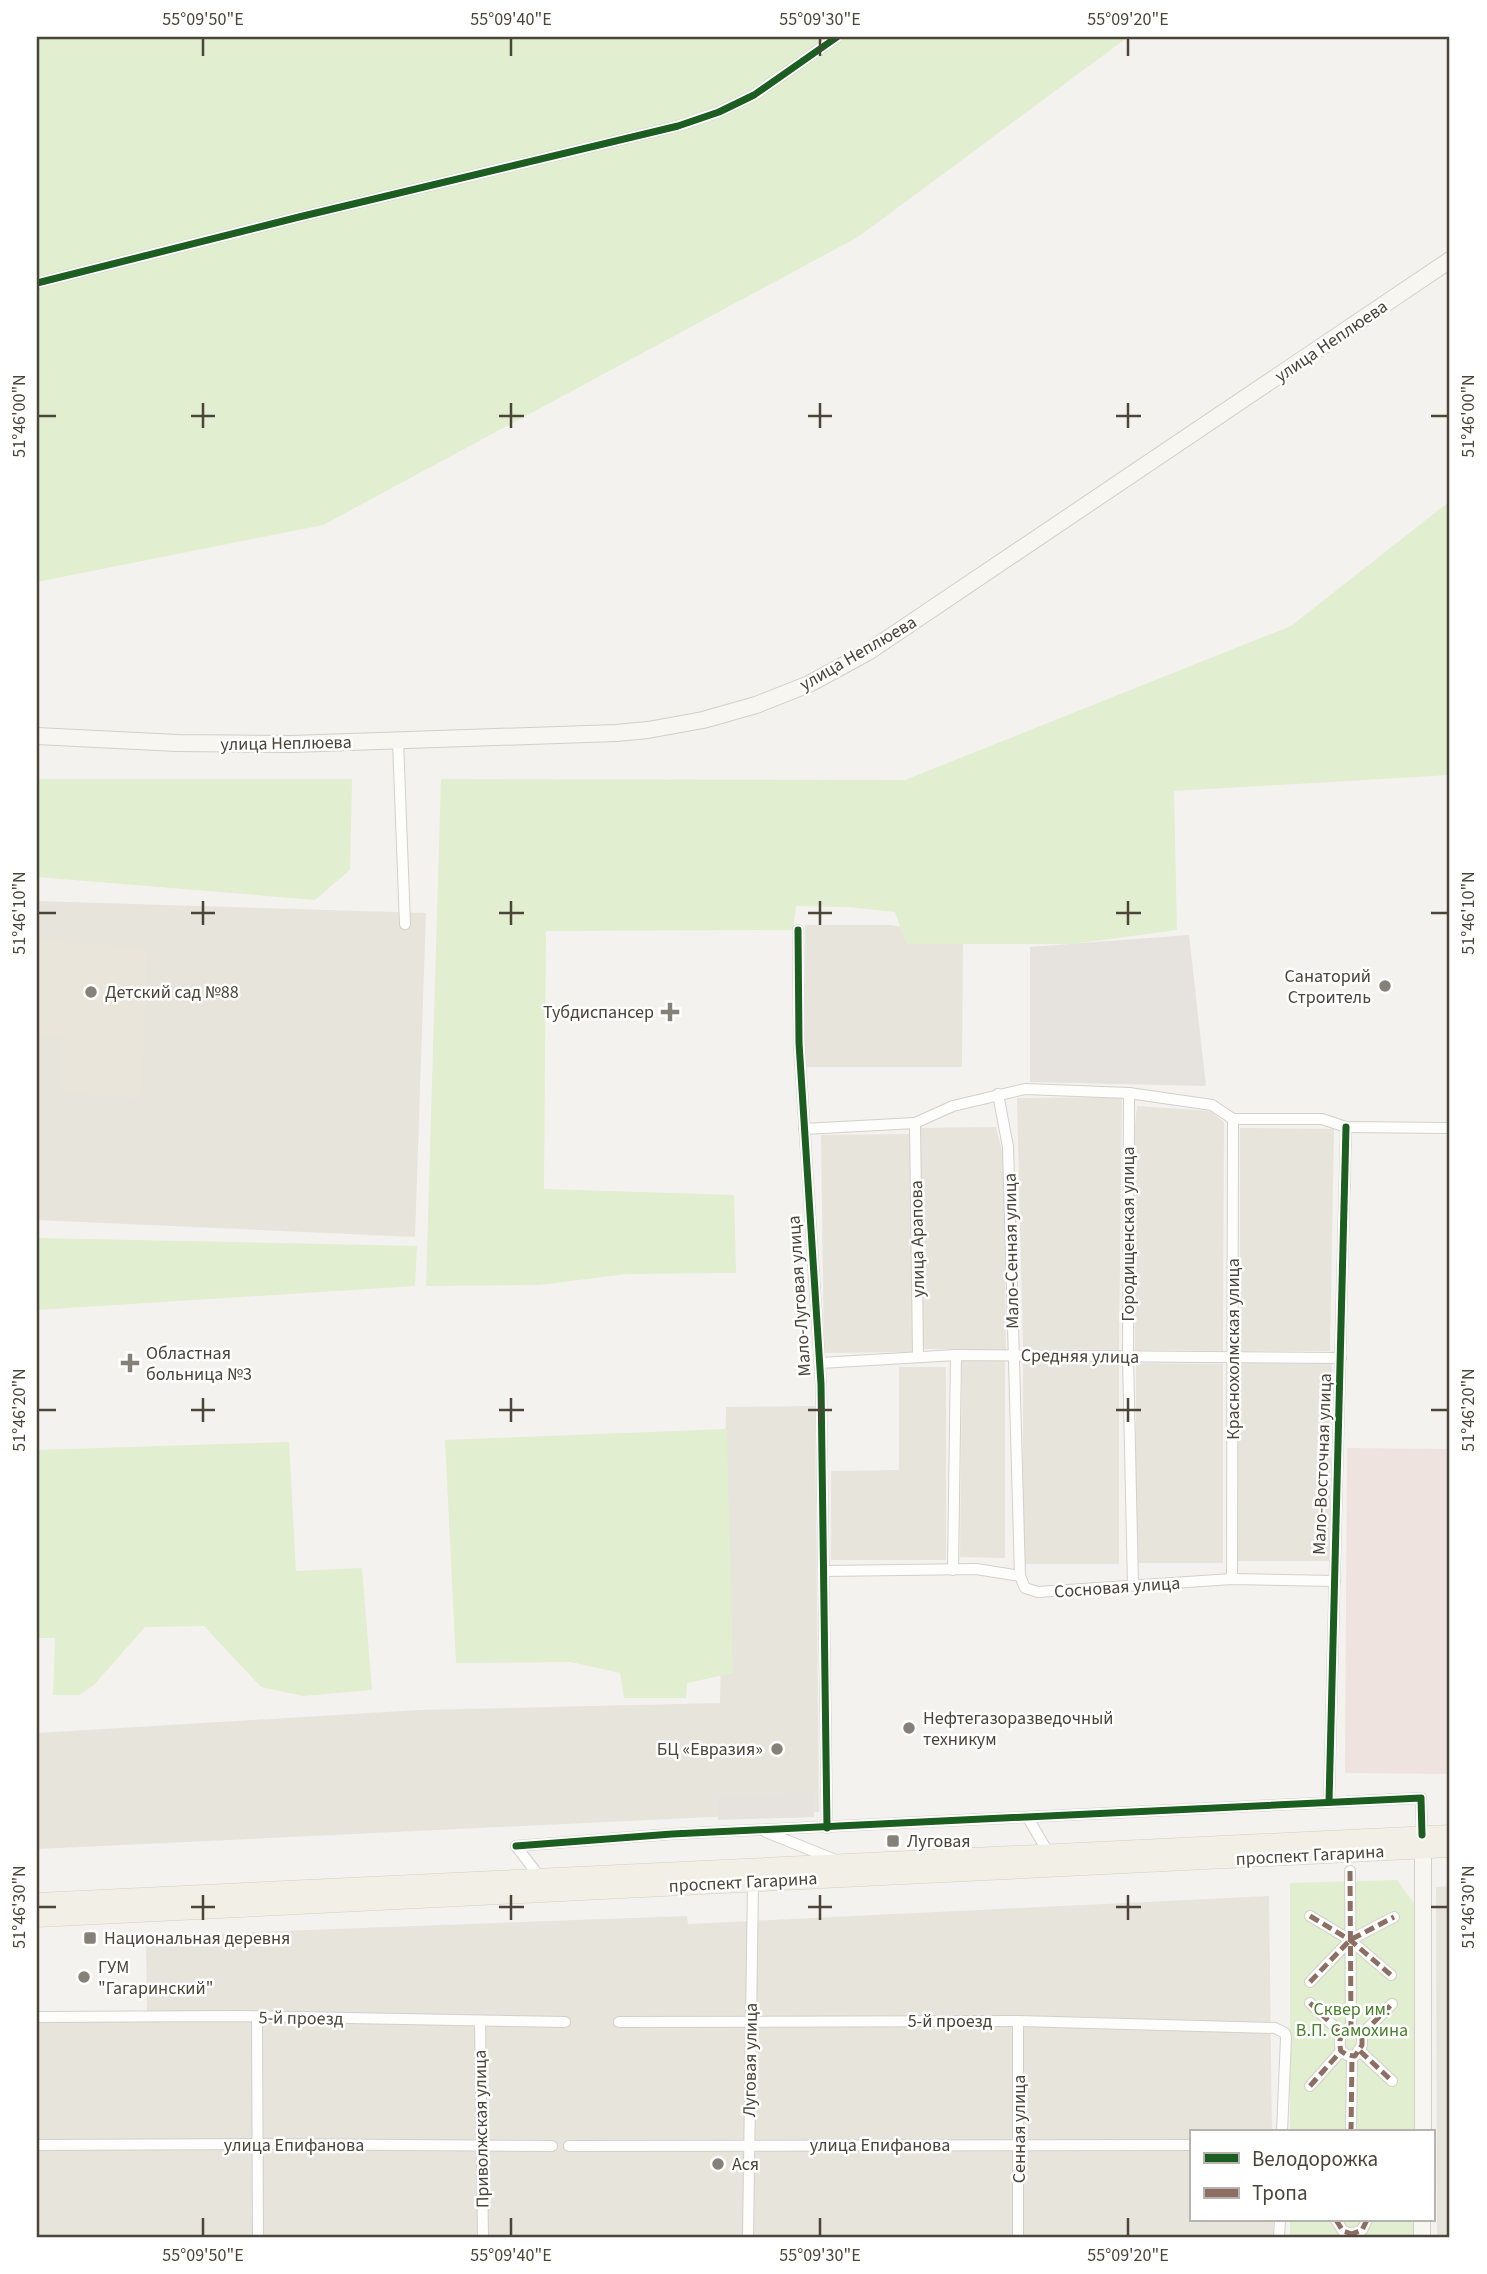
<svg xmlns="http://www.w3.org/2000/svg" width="1487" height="2274" font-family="'Source Sans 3',sans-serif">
	<rect width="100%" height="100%" fill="#f4f2ee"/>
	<g fill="#e7e4dc">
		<polygon points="37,901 426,913 415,1237 37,1220"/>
		<polygon points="805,925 890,925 963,935 962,1067 805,1067"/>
		<polygon points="1122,1097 1119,1350 1023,1349 1017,1098"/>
		<polygon points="1137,1106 1210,1111 1224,1122 1223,1351 1135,1350 1134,1135"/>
		<polygon points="996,1127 1004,1159 1006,1350 922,1349 920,1128"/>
		<polygon points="1240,1128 1334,1129 1330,1351 1240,1351"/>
		<polygon points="910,1134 912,1352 824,1353 821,1135"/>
		<polygon points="962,1361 1005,1361 1005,1558 960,1557"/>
		<rect x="1023" y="1362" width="96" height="202"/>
		<polygon points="1136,1363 1223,1364 1223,1563 1136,1563"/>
		<polygon points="1238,1363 1332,1364 1329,1561 1238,1561"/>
		<polygon points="899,1367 946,1367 946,1560 831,1560 831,1471 899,1470"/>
		<polygon points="815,1406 819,1812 37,1849 37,1733 419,1710 720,1703 726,1407"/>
		<polygon points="1450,1886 1450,2237 1437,2237 1436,1887"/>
		<polygon points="1269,1896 1272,2132 1191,2132 1191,2220 1273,2220 1274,2237 37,2237 37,2012 147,2011 146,1936 687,1916 688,1924"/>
	</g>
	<polygon fill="#e6e2de" points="1189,935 1206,1086 1030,1082 1030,947"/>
	<polygon fill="#eae5da" points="37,940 147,948 141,1099 61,1092 61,1037 37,1035"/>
	<polygon fill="#eee3df" points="1347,1448 1450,1449 1450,1774 1345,1773"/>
	<g fill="#e1eecf">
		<polygon points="37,37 1128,37 858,237 323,525 37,582"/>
		<polygon points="1450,501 1450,775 1174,791 1177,930 1072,944 906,944 895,912 847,907 796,906 793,930 546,931 544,1189 734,1195 736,1273 626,1274 539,1285 426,1286 441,779 905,780 1291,626"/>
		<polygon points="37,779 352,779 350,870 315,900 37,877"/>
		<polygon points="37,1238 417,1246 415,1286 37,1310"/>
		<polygon points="727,1429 733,1673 687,1683 686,1698 624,1698 620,1673 571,1662 456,1663 445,1440"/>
		<polygon points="289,1442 296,1571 362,1568 372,1690 303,1696 261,1687 204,1626 145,1627 94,1685 79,1695 53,1695 55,1638 37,1638 37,1450"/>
		<polygon points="1397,1880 1416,1906 1414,2132 1290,2132 1290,1883"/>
		<rect x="1290" y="2220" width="124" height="17"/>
	</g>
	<polygon fill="#e6e3df" points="813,1792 814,1817 718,1820 717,1796"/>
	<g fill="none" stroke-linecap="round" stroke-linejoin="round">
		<g stroke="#d2d0cb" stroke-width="12">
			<g id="street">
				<polyline points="37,283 299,217 678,126 719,112 754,95 837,37"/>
				<polyline points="398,741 405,924"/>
				<polyline points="798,930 799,1043 821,1384 827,1828"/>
				<polyline points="1129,1093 1128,1357 1133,1585"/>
				<polyline points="998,1094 1008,1147 1020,1576"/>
				<polyline points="915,1123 918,1356"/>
				<polyline points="804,1129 915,1123 953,1106 1025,1089 1129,1093 1212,1105 1233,1119 1322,1119 1346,1127 1450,1128"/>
				<polyline points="820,1363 956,1355 1341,1358"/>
				<polyline points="953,1570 956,1355"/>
				<polyline points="824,1571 976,1569 1020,1576 1025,1588 1038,1592 1232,1579 1335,1581"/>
				<polyline points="1232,1579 1233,1119"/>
				<polyline points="1329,1802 1346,1127"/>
				<polyline points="1028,1818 1048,1852"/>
				<polyline points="766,1832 838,1861"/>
				<polyline points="516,1846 672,1834 1421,1798 1422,1835"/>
				<polyline points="516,1846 539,1876"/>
				<path d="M1350,1871l1,156c-11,6 -13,12 -10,24l6,4 8,1 7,-11v-11l-11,-7"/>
				<polyline points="1310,1916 1350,1940 1391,1975"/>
				<polyline points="1310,1982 1350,1940 1394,1917"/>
				<polyline points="1310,2003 1342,2034"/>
				<polyline points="37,2017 239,2016 565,2022"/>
				<polyline points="257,2018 258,2237"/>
				<polyline points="480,2022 483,2237"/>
				<polyline points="619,2022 1018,2021 1275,2028 1285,2033 1286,2038 1282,2132"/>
				<polyline points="1362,2034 1392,2004"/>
				<polyline points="1360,2051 1392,2081"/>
				<polyline points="1310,2086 1341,2051"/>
				<polyline points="1351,2132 1352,2056"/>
				<polyline points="37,2145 257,2144 552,2146"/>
				<polyline points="569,2146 1191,2145"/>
				<polyline points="1336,2220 1343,2231 1352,2234"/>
				<polyline points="748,2237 753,1882"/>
				<polyline points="1018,2237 1018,2021"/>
				<polyline points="1279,2237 1280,2220"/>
				<polyline points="1352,2237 1352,2234 1362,2230 1367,2220"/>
			</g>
		</g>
		<g stroke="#d3cfc5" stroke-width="18">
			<g id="secondary">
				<polyline points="37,736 177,743 291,744 616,733 648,730 703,720 756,705 809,684 868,652 1450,260"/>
				<polyline points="1423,2132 1423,1849"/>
				<polyline points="1422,2237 1422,2220"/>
			</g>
		</g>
		<g stroke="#d6cebb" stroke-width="19">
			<g id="primary">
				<polyline points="37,1902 1450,1834"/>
				<polyline points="37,1918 1450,1848"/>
			</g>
		</g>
		<use href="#street" stroke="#fdfdfc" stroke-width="10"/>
		<use href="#secondary" stroke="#f7f6f1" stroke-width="16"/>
		<use href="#primary" stroke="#f2efe6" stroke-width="18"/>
		<g stroke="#8d6e63" stroke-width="5" stroke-dasharray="10 5" stroke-linecap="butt">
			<path d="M1350,1871l1,156c-11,6 -13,12 -10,24l6,4 8,1 7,-11v-11l-11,-7"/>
			<polyline points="1310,1916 1350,1940 1391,1975"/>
			<polyline points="1310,1982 1350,1940 1394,1917"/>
			<polyline points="1310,2003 1342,2034"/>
			<polyline points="1362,2034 1392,2004"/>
			<polyline points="1360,2051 1392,2081"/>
			<polyline points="1310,2086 1341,2051"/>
			<polyline points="1351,2132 1352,2056"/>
			<polyline points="1336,2220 1343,2231 1352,2234"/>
			<polyline points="1352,2237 1352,2234 1362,2230 1367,2220"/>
		</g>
		<g stroke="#fff" stroke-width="11">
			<g id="cycleway">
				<polyline points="37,283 299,217 678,126 719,112 754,95 837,37"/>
				<polyline points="798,930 799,1043 821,1384 827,1828"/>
				<polyline points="1329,1802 1346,1127"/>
				<polyline points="516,1846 672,1834 1421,1798 1422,1835"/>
			</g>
		</g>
		<use href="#cycleway" stroke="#1b5e20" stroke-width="7"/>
	</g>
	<path fill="none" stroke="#4b4439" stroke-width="2.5" d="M203,38v18M511,38v18M820,38v18M1128,38v18M203,403v25M511,403v25M820,403v25M1128,403v25M38,416h18M191,416h24M499,416h25M808,416h24M1116,416h25M1431,416h17M203,901v24M511,901v24M820,901v24M1128,901v24M38,913h18M191,913h24M499,913h25M808,913h24M1116,913h25M1431,913h17M203,1398v24M511,1398v24M820,1398v24M1128,1398v24M38,1410h18M191,1410h24M499,1410h25M808,1410h24M1116,1410h25M1431,1410h17M203,1895v25M511,1895v25M820,1895v25M1128,1895v25M38,1907h18M191,1907h24M499,1907h25M808,1907h24M1116,1907h25M1431,1907h17M203,2218v18M511,2218v18M820,2218v18M1128,2218v18"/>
	<g fill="#868178" stroke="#fff" stroke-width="2.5">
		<circle cx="1385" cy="986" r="7"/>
		<circle cx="91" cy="992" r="7"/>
		<path d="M666.5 1001.5h7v7h7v7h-7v7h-7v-7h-7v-7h7z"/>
		<path d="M126.5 1352.5h7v7h7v7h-7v7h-7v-7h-7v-7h7z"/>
		<circle cx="909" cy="1728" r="7"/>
		<circle cx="777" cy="1749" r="7"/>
		<rect x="886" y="1834" width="14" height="14" rx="3.5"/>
		<rect x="83" y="1931" width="14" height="14" rx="3.5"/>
		<circle cx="84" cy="1977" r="7"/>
		<circle cx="718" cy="2164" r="7"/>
	</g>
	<g text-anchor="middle" stroke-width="5" stroke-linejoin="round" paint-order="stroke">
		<g font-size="18" fill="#4b4439" stroke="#fff">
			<text transform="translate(1331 341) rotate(-34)" y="6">улица Неплюева</text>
			<text transform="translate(858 653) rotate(-30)" y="6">улица Неплюева</text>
			<text transform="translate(286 743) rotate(-1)" y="6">улица Неплюева</text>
			<text transform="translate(1128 1234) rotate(-90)" y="6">Городищенская улица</text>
			<text transform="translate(917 1239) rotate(-91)" y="6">улица Арапова</text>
			<text transform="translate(1011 1251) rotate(-91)" y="6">Мало-Сенная улица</text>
			<text transform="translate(799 1296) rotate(-94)" y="6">Мало-Луговая улица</text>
			<text transform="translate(1233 1349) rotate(-90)" y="6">Краснохолмская улица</text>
			<text transform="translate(1080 1356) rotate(1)" y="6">Средняя улица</text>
			<text transform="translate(1322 1464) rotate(-88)" y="6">Мало-Восточная улица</text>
			<text transform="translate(1117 1587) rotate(-4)" y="6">Сосновая улица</text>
			<text transform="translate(1310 1855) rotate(-3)" y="6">проспект Гагарина</text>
			<text transform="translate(743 1882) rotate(-3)" y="6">проспект Гагарина</text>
			<text transform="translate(301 2018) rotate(1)" y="6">5-й проезд</text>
			<text x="950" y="2027">5-й проезд</text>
			<text transform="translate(750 2060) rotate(-89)" y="6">Луговая улица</text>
			<text transform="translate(481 2129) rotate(-91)" y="6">Приволжская улица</text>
			<text transform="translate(1019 2129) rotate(-90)" y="6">Сенная улица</text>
			<text x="294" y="2151">улица Епифанова</text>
			<text x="880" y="2151">улица Епифанова</text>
		</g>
		<g font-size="18" fill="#4b4439" stroke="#fff" text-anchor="start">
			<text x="1371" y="982" text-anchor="end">Санаторий<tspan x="1371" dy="21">Строитель</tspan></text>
			<text x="105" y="998">Детский сад №88</text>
			<text x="654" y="1018" text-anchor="end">Тубдиспансер</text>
			<text x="146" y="1359">Областная<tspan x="146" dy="21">больница №3</tspan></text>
			<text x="923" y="1724">Нефтегазоразведочный<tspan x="923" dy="21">техникум</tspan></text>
			<text x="763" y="1755" text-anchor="end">БЦ «Евразия»</text>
			<text x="907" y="1847">Луговая</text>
			<text x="104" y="1944">Национальная деревня</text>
			<text x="98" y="1973">ГУМ<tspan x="98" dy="21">"Гагаринский"</tspan></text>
			<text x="732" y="2170">Ася</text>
		</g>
		<g font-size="18" fill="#4a7f2a" stroke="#fff">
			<text x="1352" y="2015">Сквер им.<tspan x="1352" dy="21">В.П. Самохина</tspan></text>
		</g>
	</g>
	<rect width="1487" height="2274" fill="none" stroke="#ffffff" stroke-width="77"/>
	<rect x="1190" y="2130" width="245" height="91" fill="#ffffff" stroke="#b7b4b0" stroke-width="2"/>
	<rect x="1204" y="2153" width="35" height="10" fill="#1b5e20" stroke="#b7b4b0" stroke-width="2"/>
	<text x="1252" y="2166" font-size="21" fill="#4b4439">Велодорожка</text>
	<rect x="1204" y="2188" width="35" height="10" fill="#8d6e63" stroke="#b7b4b0" stroke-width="2"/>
	<text x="1252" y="2200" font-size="21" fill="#4b4439">Тропа</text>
	<rect x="38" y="38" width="1410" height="2198" fill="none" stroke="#4b4439" stroke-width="2.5"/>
	<g font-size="18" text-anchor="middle" fill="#4b4439">
		<text x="203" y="25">55°09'50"E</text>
		<text x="511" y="25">55°09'40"E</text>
		<text x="820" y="25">55°09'30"E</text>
		<text x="1128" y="25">55°09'20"E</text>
		<text transform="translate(1468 416) rotate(-90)" y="6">51°46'00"N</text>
		<text transform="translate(19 416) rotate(-90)" y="6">51°46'00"N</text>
		<text transform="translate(19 913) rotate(-90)" y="6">51°46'10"N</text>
		<text transform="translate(1468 913) rotate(-90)" y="6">51°46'10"N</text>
		<text transform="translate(19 1410) rotate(-90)" y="6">51°46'20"N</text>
		<text transform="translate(1468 1410) rotate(-90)" y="6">51°46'20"N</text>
		<text transform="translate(1468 1907) rotate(-90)" y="6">51°46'30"N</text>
		<text transform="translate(19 1907) rotate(-90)" y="6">51°46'30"N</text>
		<text x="203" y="2261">55°09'50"E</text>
		<text x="511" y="2261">55°09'40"E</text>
		<text x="820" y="2261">55°09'30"E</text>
		<text x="1128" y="2261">55°09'20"E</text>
	</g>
</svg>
